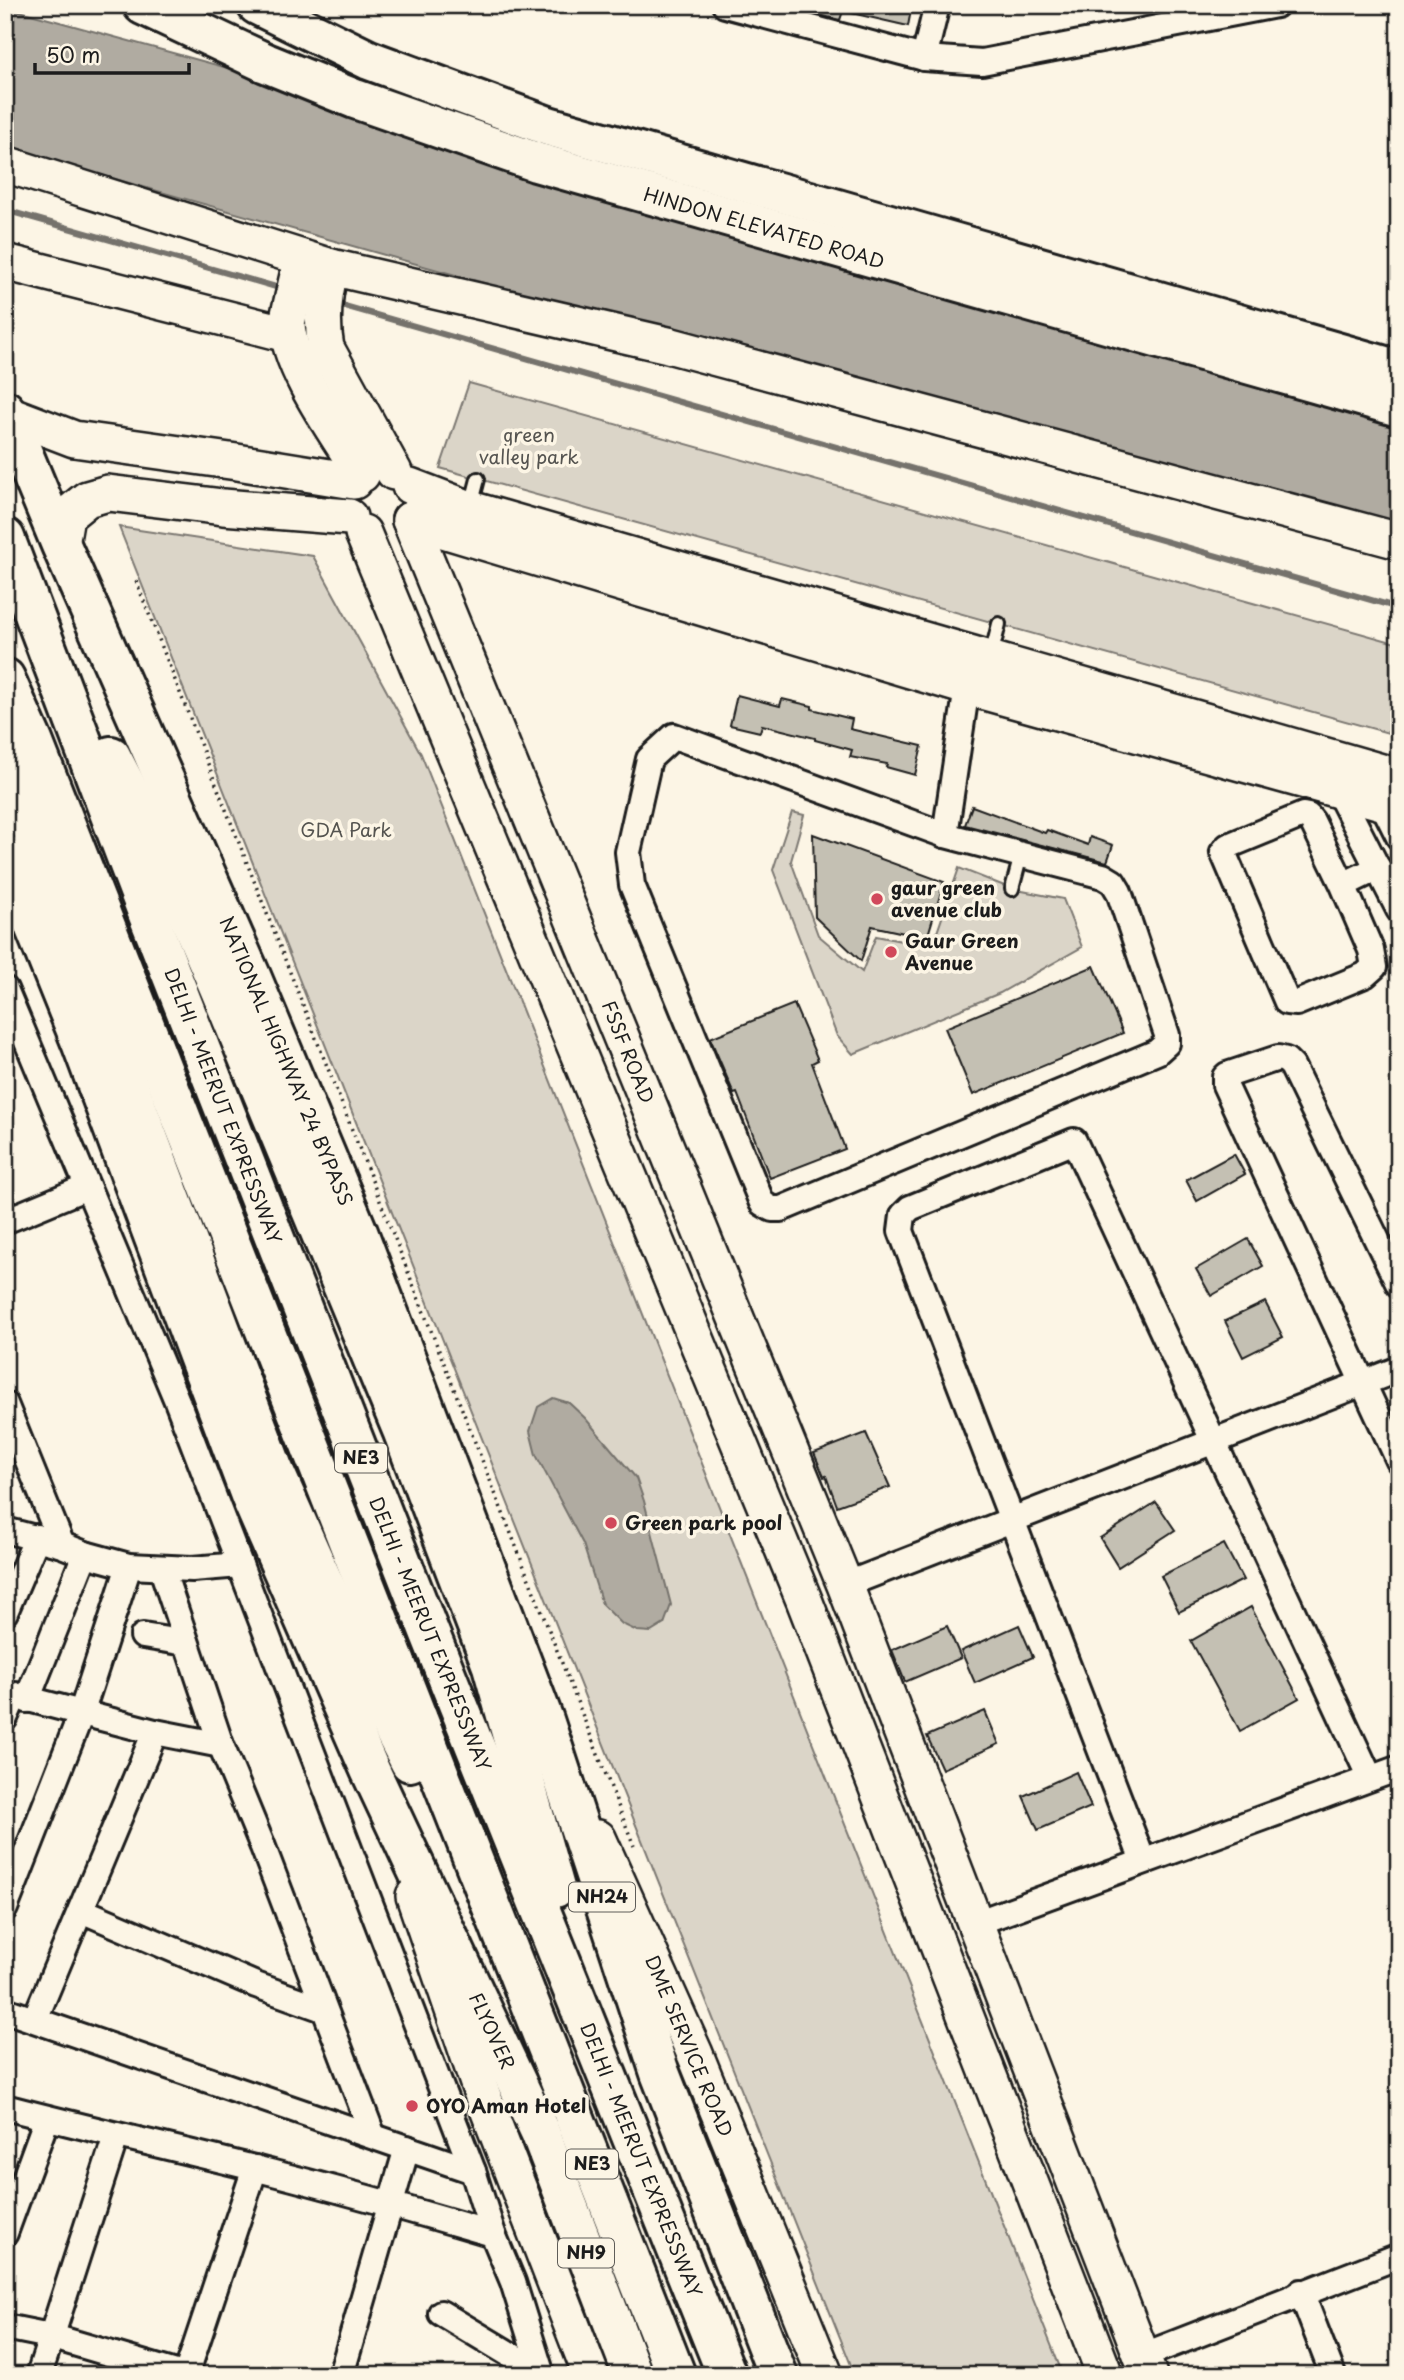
<svg xmlns="http://www.w3.org/2000/svg" width="1404" height="2380" font-family="'Playpen Sans',sans-serif">
	<rect width="100%" height="100%" fill="#fcf5e5"/>
	<filter id="ink" filterUnits="userSpaceOnUse"><feTurbulence type="fractalNoise" baseFrequency=".0143" numOctaves="2"/><feDisplacementMap in="SourceGraphic" scale="14" xChannelSelector="R" yChannelSelector="G"/><feConvolveMatrix kernelMatrix="1 2 1 2 8 2 1 2 1" color-interpolation-filters="sRGB"/></filter>
	<g filter="url(#ink)">
		<g fill="#dbd5c8" stroke="#7c7872" stroke-width="2">
			<polygon points="469,383 1399,644 1399,736 440,468"/>
			<polygon points="119,527 313,556 421,754 1063,2375 855,2375"/>
			<polygon points="792,812 804,815 791,861 818,935 862,972 876,936 932,947 959,868 1012,889 1063,899 1082,947 1000,993 853,1054 837,1036 773,870"/>
		</g>
		<g fill="#b0aba1" stroke="#75726c" stroke-width="2">
			<polygon points="5,7 894,251 1399,394 1399,536 1030,437 5,148"/>
			<polygon points="553,1398 569,1403 585,1418 636,1478 644,1501 671,1605 664,1624 651,1632 637,1631 622,1624 602,1604 583,1544 536,1455 530,1431 538,1407"/>
		</g>
		<g fill="none" stroke-linecap="round" stroke-linejoin="round">
			<g stroke="#75726c" stroke-width="6">
				<polyline points="5,210 283,289"/>
				<polyline points="334,303 1399,608"/>
			</g>
		</g>
		<g fill="#c4c0b3" stroke="#1c1c1c" stroke-width="2">
			<polygon points="822,5 845,5 840,20 819,15"/>
			<polygon points="848,5 912,5 908,26 847,12"/>
			<polygon points="737,695 780,706 782,699 812,706 812,709 852,719 850,729 922,746 915,775 886,767 887,764 850,757 852,750 815,740 815,738 762,725 760,732 730,725"/>
			<polygon points="972,806 1045,833 1047,830 1088,845 1090,837 1113,845 1107,862 965,825"/>
			<polygon points="813,834 944,882 927,938 872,926 861,961 815,917"/>
			<polygon points="1094,966 1123,1033 973,1095 945,1028"/>
			<polygon points="794,1004 818,1060 812,1063 845,1149 770,1178 737,1093 734,1094 710,1038"/>
			<polygon points="1234,1154 1245,1174 1197,1201 1186,1180"/>
			<polygon points="1248,1239 1263,1266 1211,1296 1196,1269"/>
			<polygon points="1265,1302 1283,1337 1243,1357 1225,1321"/>
			<polygon points="866,1433 890,1487 837,1506 826,1476 824,1477 814,1453"/>
			<polygon points="1156,1502 1175,1530 1118,1567 1100,1538"/>
			<polygon points="1224,1544 1243,1580 1179,1612 1161,1576"/>
			<polygon points="1251,1607 1299,1698 1240,1731 1191,1641"/>
			<polygon points="1019,1625 1033,1657 975,1683 961,1651"/>
			<polygon points="947,1626 961,1658 905,1682 892,1650"/>
			<polygon points="985,1711 999,1744 942,1769 927,1736"/>
			<polygon points="1076,1772 1091,1807 1038,1830 1023,1796"/>
		</g>
		<g fill="none" stroke-linecap="round" stroke-linejoin="round">
			<g stroke="#1c1c1c" stroke-width="18">
				<g id="lane">
					<polyline points="471,506 478,479"/>
					<polyline points="991,656 999,624"/>
					<polyline points="1012,889 1021,855"/>
				</g>
			</g>
			<g stroke="#1c1c1c" stroke-width="30">
				<g id="street">
					<polyline points="725,5 924,58 982,62 1276,5"/>
					<polyline points="924,58 937,5"/>
					<polygon points="674,736 945,835 1103,876 1113,882 1119,892 1167,1035 1167,1043 1157,1052 781,1209 772,1209 762,1203 632,885 628,852 649,759"/>
					<polyline points="1334,783 1399,910"/>
					<polyline points="1378,795 1399,837"/>
					<polyline points="945,835 967,687"/>
					<polyline points="1343,885 1371,950 1374,967 1365,975 1297,1003 1287,1002 1223,852 1228,846 1303,815 1308,816 1312,821 1343,885 1378,868"/>
					<polyline points="5,989 177,1401 473,2171 493,2234 513,2282 542,2375"/>
					<polyline points="5,1221 87,1187"/>
					<polyline points="1399,1285 1292,1066 1286,1060 1278,1058 1227,1075 1225,1077 1225,1085 1399,1461"/>
					<polyline points="5,1404 62,1545"/>
					<polyline points="5,1530 62,1545 85,1554 129,1566 192,1569 240,1565"/>
					<polyline points="162,1569 221,1745 263,1847 373,2136"/>
					<polyline points="845,1585 1399,1369"/>
					<polyline points="5,1612 37,1537"/>
					<polyline points="143,1636 186,1643"/>
					<polyline points="5,1693 155,1732 221,1745"/>
					<polyline points="27,1700 85,1554"/>
					<polyline points="5,1718 15,1695"/>
					<polyline points="1143,1861 901,1231 903,1215 910,1208 1074,1141 1370,1778"/>
					<polyline points="5,1908 81,1714 129,1566"/>
					<polyline points="81,1910 256,1985 323,2009"/>
					<polyline points="976,1923 1399,1768"/>
					<polyline points="5,2010 473,2171"/>
					<polyline points="35,2019 155,1732"/>
					<path d="M5,2107c84,22 169,41 253,62 79,20 157,42 235,65"/>
					<polyline points="5,2233 47,2118"/>
					<polyline points="1301,2292 1333,2375"/>
					<polyline points="441,2313 541,2373"/>
					<polyline points="5,2327 50,2336 183,2375"/>
					<polyline points="1142,2356 1399,2256"/>
					<polyline points="39,2375 116,2136"/>
					<polyline points="186,2375 255,2168"/>
					<polyline points="341,2375 407,2148"/>
				</g>
			</g>
			<g stroke="#1c1c1c" stroke-width="40">
				<g id="secondary">
					<polyline points="5,164 331,267 668,345 1399,541"/>
					<path d="M302,258l-15,65c2,47 50,110 75,151"/>
					<polyline points="5,262 287,334"/>
					<path d="M331,267c-7,26 -10,55 -5,81l68,124"/>
					<polyline points="6,413 74,439 237,462 354,481"/>
					<polyline points="410,486 470,509 1399,777"/>
					<polyline points="410,520 845,1585 1149,2375"/>
					<polyline points="410,520 967,687 1399,807"/>
					<polyline points="363,533 804,1600 1105,2375"/>
					<polyline points="61,545 66,516 87,499 108,493 223,507 349,517"/>
					<polyline points="598,1838 695,2054 825,2375"/>
					<polyline points="414,1896 479,2086 591,2375"/>
				</g>
			</g>
			<g stroke="#1c1c1c" stroke-width="44">
				<g id="highway">
					<polyline points="143,5 266,63 355,99 536,162 1399,407"/>
					<polyline points="257,5 369,60 548,126 1399,370"/>
					<polyline points="5,410 61,545 251,976 358,1232 544,1720 660,2073 778,2375"/>
					<polyline points="5,538 148,915 430,1634 727,2375"/>
					<polyline points="5,678 33,741 159,1061 676,2375"/>
					<polyline points="111,756 165,861 220,990 402,1430 492,1666 555,1888"/>
					<polyline points="5,758 273,1468 358,1660 410,1762"/>
					<polyline points="5,854 82,1045 251,1498 370,1770 540,2132 633,2375"/>
				</g>
			</g>
			<polyline stroke="#1c1c1c" stroke-width="3.5" stroke-dasharray="2 5" stroke-linecap="butt" points="136,581 634,1846"/>
			<use href="#lane" stroke="#fcf5e5" stroke-width="12"/>
			<use href="#street" stroke="#fcf5e5" stroke-width="24"/>
			<use href="#secondary" stroke="#fcf5e5" stroke-width="35"/>
			<use href="#highway" stroke="#fcf5e5" stroke-width="38"/>
		</g>
	</g>
	<g fill="#d1495b" stroke="#fcf5e5" stroke-width="2.5">
		<circle cx="877" cy="899" r="7"/>
		<circle cx="891" cy="952" r="7"/>
		<circle cx="611" cy="1523" r="7"/>
		<circle cx="412" cy="2106" r="7"/>
	</g>
	<g text-anchor="middle" stroke-width="7" stroke-linejoin="round" paint-order="stroke">
		<g fill="#fcf5e5" stroke="#5f5d58" stroke-width="2">
			<rect x="335" y="1443.5" width="52" height="29" rx="5"/>
			<rect x="569" y="1882.5" width="66" height="29" rx="5"/>
			<rect x="566" y="2149.5" width="52" height="29" rx="5"/>
			<rect x="558" y="2238.5" width="56" height="29" rx="5"/>
		</g>
		<g font-size="18" font-weight="bold" fill="#1c1c1c">
			<text x="361" y="1464">NE3</text>
			<text x="602" y="1903">NH24</text>
			<text x="592" y="2170">NE3</text>
			<text x="586" y="2259">NH9</text>
		</g>
		<g font-size="19" fill="#1c1c1c" stroke="#fcf5e5">
			<text transform="translate(764 228) rotate(16)" y="7">HINDON ELEVATED ROAD</text>
			<text transform="translate(628 1052) rotate(68)" y="7">FSSF ROAD</text>
			<text transform="translate(286 1061) rotate(67)" y="7">NATIONAL HIGHWAY 24 BYPASS</text>
			<text transform="translate(223 1106) rotate(69)" y="7">DELHI - MEERUT EXPRESSWAY</text>
			<text transform="translate(430 1634) rotate(68)" y="7">DELHI - MEERUT EXPRESSWAY</text>
			<text transform="translate(492 2031) rotate(65)" y="7">FLYOVER</text>
			<text transform="translate(689 2046) rotate(67)" y="7">DME SERVICE ROAD</text>
			<text transform="translate(641 2160) rotate(68)" y="7">DELHI - MEERUT EXPRESSWAY</text>
		</g>
		<g font-size="19" fill="#555450" stroke="#fcf5e5">
			<text x="529" y="442">green<tspan x="529" dy="22">valley park</tspan></text>
			<text x="346" y="837">GDA Park</text>
		</g>
		<g font-size="19" font-weight="bold" fill="#1c1c1c" stroke="#fcf5e5" text-anchor="start">
			<text x="891" y="895">gaur green<tspan x="891" dy="22">avenue club</tspan></text>
			<text x="905" y="948">Gaur Green<tspan x="905" dy="22">Avenue</tspan></text>
			<text x="625" y="1530">Green park pool</text>
			<text x="426" y="2113">OYO Aman Hotel</text>
		</g>
	</g>
	<rect width="1404" height="2380" fill="none" stroke="#fcf5e5" stroke-width="28"/>
	<rect x="14" y="14" width="1376" height="2352" fill="none" stroke="#1c1c1c" stroke-width="2.5" filter="url(#ink)"/>
	<path d="M35 63v10h154v-10" fill="none" stroke="#1c1c1c" stroke-width="3.5"/>
	<text x="46" y="63" font-size="21" fill="#1c1c1c" stroke="#fcf5e5" stroke-width="5" paint-order="stroke">50 m</text>
</svg>
